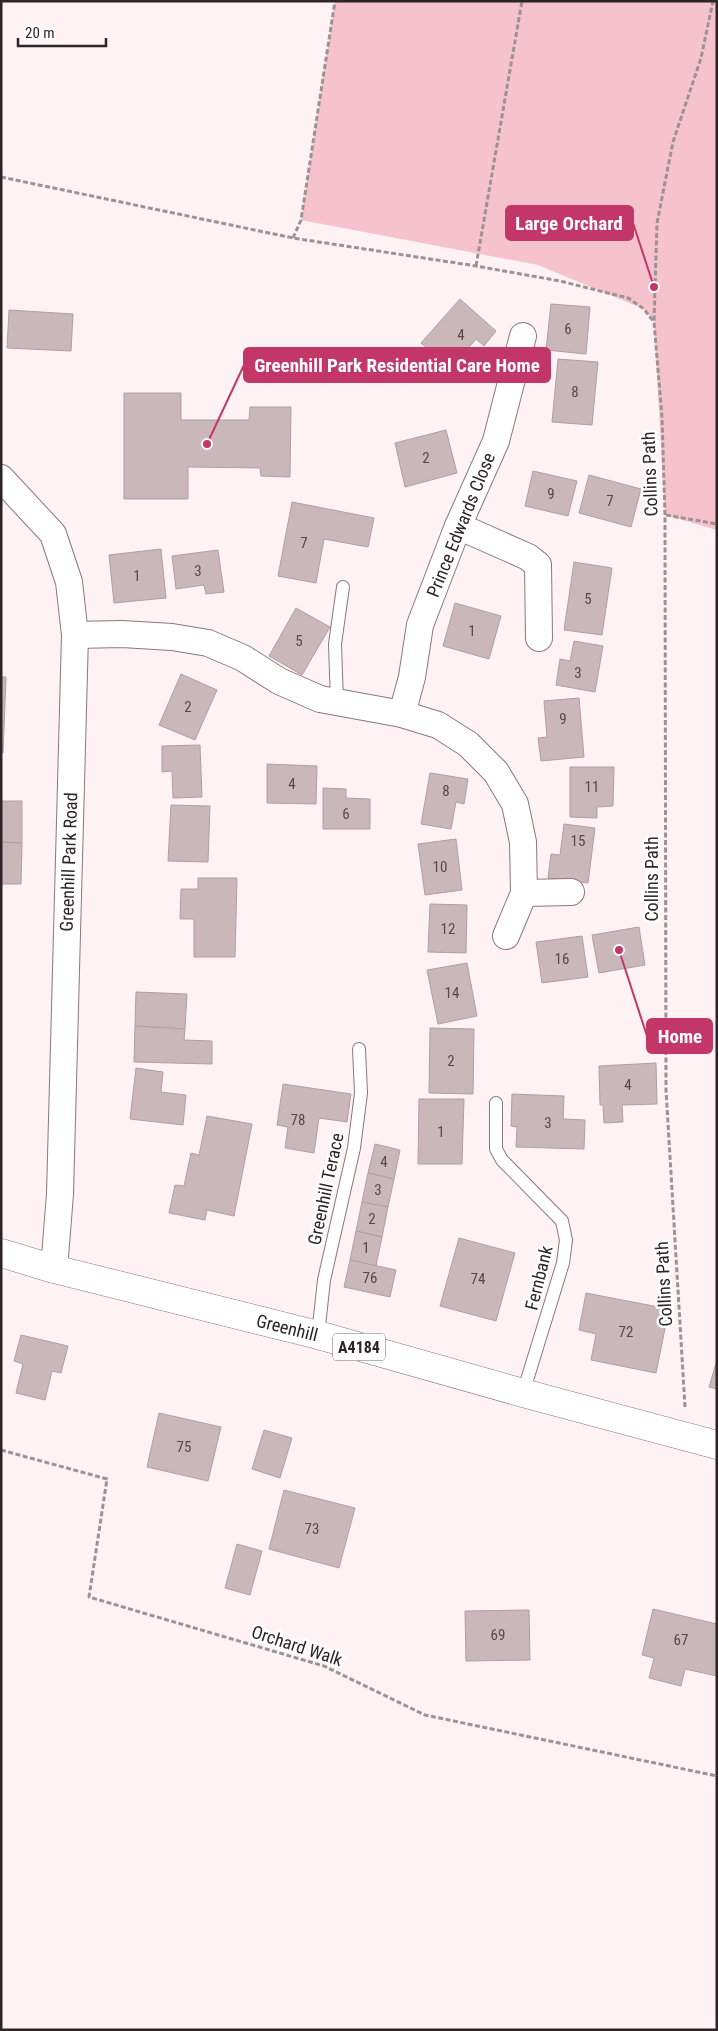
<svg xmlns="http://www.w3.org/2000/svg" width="718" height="2031" font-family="'Roboto Condensed',sans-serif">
	<rect width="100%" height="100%" fill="#fef2f4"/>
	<polygon fill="#f5c2cd" points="335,1 717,1 717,530 665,515 654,322 644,309 538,265 301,220"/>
	<g fill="#cab7ba" stroke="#b19ea2">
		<polygon points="460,299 496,331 484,346 476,339 451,368 421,343"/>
		<polygon points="551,304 590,307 586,354 546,350"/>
		<polygon points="9,310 73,314 71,351 7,348"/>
		<polygon points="558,359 598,362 592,425 552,422"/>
		<polygon points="124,393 181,393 181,420 249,420 250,407 291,407 290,477 261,476 260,468 188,467 188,499 124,499"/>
		<polygon points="446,430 457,473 405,487 395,443"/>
		<polygon points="533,471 577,481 568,516 525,506"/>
		<polygon points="589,475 641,489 631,527 579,513"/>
		<polygon points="292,502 374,518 368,547 324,539 316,583 278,576"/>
		<polygon points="161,549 166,598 114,603 109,555"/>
		<polygon points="218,550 224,592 206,594 204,585 176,589 172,556"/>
		<polygon points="574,562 612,568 602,635 564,630"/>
		<polygon points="455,603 501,616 489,659 443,646"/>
		<polygon points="296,608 330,627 302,675 269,656"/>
		<polygon points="574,641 603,646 595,692 556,685 560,659 570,661"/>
		<polygon points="181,674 217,690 195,740 159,725"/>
		<polygon points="1,677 6,677 3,753 1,753"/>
		<polygon points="579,698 584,757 541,761 538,738 547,737 544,701"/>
		<polygon points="200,745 202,797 173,798 172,771 162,772 162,746"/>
		<polygon points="267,764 317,766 316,804 267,803"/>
		<polygon points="570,767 614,767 613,806 597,807 597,818 570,817"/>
		<polygon points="430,773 468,779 464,804 456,802 451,829 421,824"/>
		<polygon points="323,788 346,789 346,798 370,799 370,829 323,829"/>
		<polygon points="1,801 22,801 22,843 1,842"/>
		<polygon points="171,805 210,806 208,862 168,861"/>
		<polygon points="564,824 595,828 588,883 548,878 551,854 560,855"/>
		<polygon points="456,839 462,890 425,895 418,844"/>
		<polygon points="1,842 22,843 21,884 1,884"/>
		<polygon points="198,878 237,878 235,957 194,957 194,919 180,919 181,889 198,889"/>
		<polygon points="430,904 467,905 466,953 428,952"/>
		<polygon points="639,927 645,965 599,973 592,935"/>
		<polygon points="582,936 588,977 542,983 536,942"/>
		<polygon points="467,963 477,1016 438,1024 427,970"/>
		<polygon points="136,992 187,994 185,1029 135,1026"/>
		<polygon points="135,1026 185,1029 184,1040 212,1041 212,1064 134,1062"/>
		<polygon points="430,1028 474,1029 473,1094 429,1093"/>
		<polygon points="656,1063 657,1104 622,1105 623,1122 604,1123 603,1105 600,1105 599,1066"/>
		<polygon points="136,1068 163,1072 161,1092 186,1095 183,1125 130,1119"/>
		<polygon points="283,1084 351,1094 347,1122 319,1118 314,1153 285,1148 288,1127 277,1125"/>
		<polygon points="512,1094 564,1096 563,1119 585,1120 584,1149 516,1147 517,1127 511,1126"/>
		<polygon points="419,1099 464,1099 462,1164 418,1164"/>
		<polygon points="207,1116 252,1124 234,1216 207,1210 205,1220 169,1213 175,1185 184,1186 191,1153 199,1155"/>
		<polygon points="375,1144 400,1150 394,1179 368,1173"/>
		<polygon points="368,1173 394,1179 388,1207 362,1202"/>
		<polygon points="362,1202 388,1207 382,1237 356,1231"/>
		<polygon points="356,1231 382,1237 376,1266 350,1260"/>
		<polygon points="459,1238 515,1253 496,1321 440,1306"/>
		<polygon points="350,1260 396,1270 390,1297 344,1287"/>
		<polygon points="586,1293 669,1309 656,1373 591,1360 596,1334 579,1330"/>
		<polygon points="21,1335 68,1346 61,1373 52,1371 45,1400 16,1393 23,1364 14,1361"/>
		<polygon points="717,1360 717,1389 709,1387"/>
		<polygon points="159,1413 221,1427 208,1481 147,1467"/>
		<polygon points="264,1430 292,1438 280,1478 252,1469"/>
		<polygon points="284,1490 355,1508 339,1568 269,1549"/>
		<polygon points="237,1544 262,1551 250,1595 225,1588"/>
		<polygon points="653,1609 717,1624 717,1676 685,1669 681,1686 649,1678 654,1658 642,1655"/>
		<polygon points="529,1610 530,1660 466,1661 465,1611"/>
	</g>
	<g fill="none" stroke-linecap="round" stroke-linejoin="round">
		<g stroke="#89787b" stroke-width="14">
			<g id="lane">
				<polyline points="337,702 335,644 343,587"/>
				<polyline points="496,1103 496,1149 502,1160 562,1221 566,1240 563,1263 523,1393"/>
				<polyline points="318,1335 324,1280 354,1148 361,1093 359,1049"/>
			</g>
		</g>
		<g stroke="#89787b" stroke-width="28">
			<g id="street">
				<polyline points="1,478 53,534 69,582 75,635 60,1194 54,1269"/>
				<polyline points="458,526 528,557 538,565 539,638"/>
				<polyline points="75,635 122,634 172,637 208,643 243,658 279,681 320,699 402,714 438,725 468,744 496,772 515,804 523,842 524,893 506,936"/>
				<polyline points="402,714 412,677 420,625 458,526 496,441 523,336"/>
				<polyline points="524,893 571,892"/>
			</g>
		</g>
		<g stroke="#89787b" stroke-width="29">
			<polyline id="primary" points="1,1253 54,1269 318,1335 523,1393 717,1445"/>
		</g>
		<g stroke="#9c9294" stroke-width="3" stroke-dasharray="5 2.5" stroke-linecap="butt">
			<polyline points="1,177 293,238 476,266 560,281 628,298 644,309 653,321"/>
			<polyline points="293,238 301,220 335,1"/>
			<polyline points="476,266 522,1"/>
			<polyline points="666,515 717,524"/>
			<polyline points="685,1407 666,1090 665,515 662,417 654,322 657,223 673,142 701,58 713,1"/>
			<polyline points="1,1450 107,1479 89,1597 324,1666 425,1715 717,1776"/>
		</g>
		<use href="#lane" stroke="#fff" stroke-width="12"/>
		<use href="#street" stroke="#fff" stroke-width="26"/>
		<use href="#primary" stroke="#fff" stroke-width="28"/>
	</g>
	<g text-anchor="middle" stroke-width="5" stroke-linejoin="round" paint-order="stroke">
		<g font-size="15" fill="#54494b">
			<text x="568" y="334">6</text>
			<text x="461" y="340">4</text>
			<text x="575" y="397">8</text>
			<text x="426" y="463">2</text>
			<text x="551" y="499">9</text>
			<text x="610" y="506">7</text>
			<text x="304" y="548">7</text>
			<text x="198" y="576">3</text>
			<text x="137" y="581">1</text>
			<text x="588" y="604">5</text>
			<text x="472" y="636">1</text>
			<text x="299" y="646">5</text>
			<text x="578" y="678">3</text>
			<text x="188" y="712">2</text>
			<text x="563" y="724">9</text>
			<text x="292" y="789">4</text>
			<text x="592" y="792">11</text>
			<text x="446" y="796">8</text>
			<text x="346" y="819">6</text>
			<text x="578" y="846">15</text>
			<text x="440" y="872">10</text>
			<text x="448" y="934">12</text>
			<text x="562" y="964">16</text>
			<text x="452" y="998">14</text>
			<text x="451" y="1066">2</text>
			<text x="628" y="1090">4</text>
			<text x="298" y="1125">78</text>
			<text x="548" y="1128">3</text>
			<text x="441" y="1137">1</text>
			<text x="384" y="1167">4</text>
			<text x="378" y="1195">3</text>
			<text x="372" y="1224">2</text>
			<text x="366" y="1253">1</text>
			<text x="370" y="1283">76</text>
			<text x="478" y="1284">74</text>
			<text x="626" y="1337">72</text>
			<text x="184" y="1452">75</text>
			<text x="312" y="1534">73</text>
			<text x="498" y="1640">69</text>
			<text x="681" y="1645">67</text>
		</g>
		<rect fill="#fff" stroke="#6b6667" stroke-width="1" x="333" y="1333.5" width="52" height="27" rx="4"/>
		<g font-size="16" font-weight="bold" fill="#2c2426">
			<text x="359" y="1353">A4184</text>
		</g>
		<g font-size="18" fill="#2c2426" stroke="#fff">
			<text transform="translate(650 474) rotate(-92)" y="6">Collins Path</text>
			<text transform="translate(461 525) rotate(-68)" y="6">Prince Edwards Close</text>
			<text transform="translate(69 862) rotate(-88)" y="6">Greenhill Park Road</text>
			<text transform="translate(652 879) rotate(-90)" y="6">Collins Path</text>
			<text transform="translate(326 1189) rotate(-78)" y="6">Greenhill Terace</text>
			<text transform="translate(539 1278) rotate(-76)" y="6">Fernbank</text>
			<text transform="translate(664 1284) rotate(-93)" y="6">Collins Path</text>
			<text transform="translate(287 1328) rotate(14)" y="6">Greenhill</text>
			<text transform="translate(297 1646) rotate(18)" y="6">Orchard Walk</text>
		</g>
	</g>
	<path fill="none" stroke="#c33768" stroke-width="2" d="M654 287L633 223M207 444L244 365M619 950L647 1036"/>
	<g fill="#c33768" stroke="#fff" stroke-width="2">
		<circle cx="654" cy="287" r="5"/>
		<circle cx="207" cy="444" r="5"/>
		<circle cx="619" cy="950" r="5"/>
	</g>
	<g fill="#c33768" stroke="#c33768" stroke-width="2">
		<rect x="506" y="206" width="127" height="34" rx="5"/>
		<rect x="244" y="348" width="306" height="34" rx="5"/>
		<rect x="647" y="1019" width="65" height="34" rx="5"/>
	</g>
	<g font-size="19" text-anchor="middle" font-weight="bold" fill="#fff">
		<text x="569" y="230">Large Orchard</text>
		<text x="397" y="372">Greenhill Park Residential Care Home</text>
		<text x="680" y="1043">Home</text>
	</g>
	<rect width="718" height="2031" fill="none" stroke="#2c2426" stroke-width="5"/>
	<path d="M18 38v8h88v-8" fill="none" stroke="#2c2426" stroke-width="2.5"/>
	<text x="25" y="38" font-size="15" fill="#2c2426" stroke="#ffffff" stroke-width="4" paint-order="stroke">20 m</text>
</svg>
